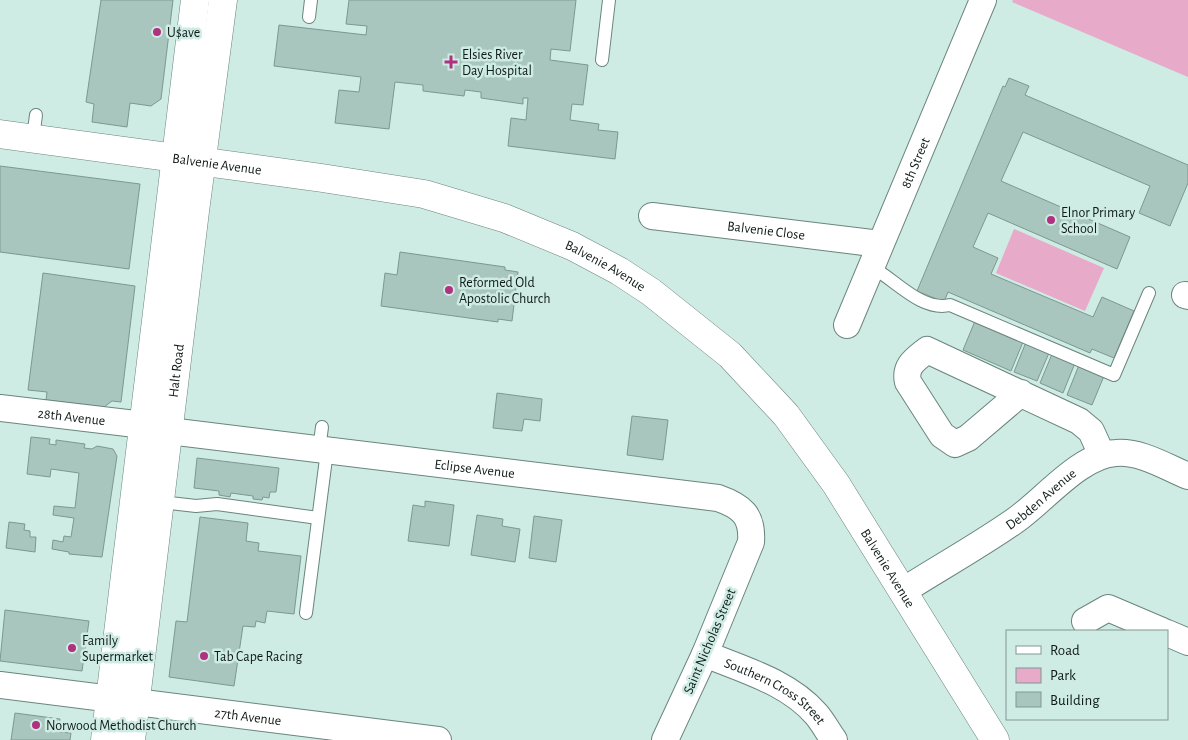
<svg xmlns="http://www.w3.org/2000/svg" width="1188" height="740" font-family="'Alegreya Sans',sans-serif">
	<rect width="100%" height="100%" fill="#ceebe4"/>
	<g fill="#e7aac9">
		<polygon points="1013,0 1188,0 1188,77 1012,2"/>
		<polygon points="1014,229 1104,268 1085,311 996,273"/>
	</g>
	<g fill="#a9c6be" stroke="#7c9891">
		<polygon points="101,0 173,0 161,99 151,106 130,103 127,127 92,122 94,104 86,102"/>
		<polygon points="349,0 576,0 570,51 551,49 550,60 588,65 583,105 572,104 570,120 599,124 598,130 618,132 615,159 508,146 511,118 526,120 528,98 523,98 523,104 481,98 481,92 465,90 464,96 423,91 423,85 395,82 389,129 335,123 339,90 359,92 361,77 274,66 279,25 366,35 367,26 346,24"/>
		<polygon points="1009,78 1029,86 1025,95 1188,165 1188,183 1170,226 1139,213 1150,186 1023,132 1001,181 1130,237 1117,269 988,213 973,247 998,258 991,274 1093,317 1102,297 1134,311 1114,358 1092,349 1090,353 948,292 944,302 917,291 1003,86 1005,87"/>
		<polygon points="0,166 140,184 129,269 0,252"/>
		<polygon points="400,252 505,267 505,270 518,272 512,321 498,319 498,322 381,306 385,273 397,275"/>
		<polygon points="43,273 135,286 121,402 112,401 104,407 46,400 47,392 28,390"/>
		<polygon points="975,321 1023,342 1011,371 963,350"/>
		<polygon points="1026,342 1049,353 1037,381 1014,372"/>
		<polygon points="1052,354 1075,363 1063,393 1040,383"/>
		<polygon points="1079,365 1104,376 1092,405 1067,395"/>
		<polygon points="497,393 542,399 540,421 524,419 522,431 493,428"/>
		<polygon points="632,416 668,420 663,460 627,455"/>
		<polygon points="31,437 50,439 49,444 56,445 56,440 85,444 84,448 92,449 97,446 113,449 117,456 102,557 69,554 69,552 52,549 53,540 63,542 64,536 71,537 74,518 53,515 54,506 75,508 79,473 51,469 50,477 27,474"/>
		<polygon points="197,458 279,468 276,492 270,492 269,498 263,497 262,500 253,499 253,496 231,493 230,497 219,495 219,491 194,488"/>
		<polygon points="425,501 454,505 449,546 408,541 413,505 425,507"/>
		<polygon points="477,515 503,519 502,526 520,529 515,562 471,555"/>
		<polygon points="534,516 562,520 556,562 529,558"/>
		<polygon points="200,517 248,523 246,541 259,543 258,551 301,556 294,614 267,611 265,623 256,621 255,627 243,626 234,686 169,677 176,621 187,622"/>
		<polygon points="9,522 25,524 24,530 30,531 30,537 36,537 35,552 6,548"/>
		<polygon points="5,610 89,621 82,671 0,661"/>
		<polygon points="15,713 60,719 58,732 71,733 70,740 11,740"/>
	</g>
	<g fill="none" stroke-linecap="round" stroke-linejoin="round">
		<g stroke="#6a857e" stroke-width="14">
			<g id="lane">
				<polyline points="309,17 311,0"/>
				<polyline points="602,60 609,0"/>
				<polyline points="33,138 36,115"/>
				<path d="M870,266c25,13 51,46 80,39l164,70 35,-82"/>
				<polyline points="319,450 322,427"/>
				<polyline points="161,502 196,506 217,504 318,518"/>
				<polyline points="306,613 327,451"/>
			</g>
		</g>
		<g stroke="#6a857e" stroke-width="28">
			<g id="street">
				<path id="s1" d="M652,216l228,28"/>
				<polyline points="1185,295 1188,296"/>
				<path id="s2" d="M847,325l136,-325"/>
				<path d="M1021,393l-53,45 -13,6 -13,-9 -34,-53c-4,-16 8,-23 19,-32l152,71 12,10 11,24"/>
				<path id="s3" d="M0,408l144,17"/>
				<path id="s4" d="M169,431l549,67c23,8 35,17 33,44l-46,112 -40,86"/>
				<path id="s5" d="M903,591c36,-23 74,-44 110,-69 30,-20 66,-67 103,-69 25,-2 50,14 72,23"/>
				<polyline points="1085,621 1108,608 1162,631"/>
				<polyline points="1167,633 1188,642"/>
				<path id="s6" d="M705,654c39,16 83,28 111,60 7,8 12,18 18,26"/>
				<path id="s7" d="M0,685l438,55"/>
			</g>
		</g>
		<g stroke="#6a857e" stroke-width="29">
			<g id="secondary">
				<path id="s8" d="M0,134l322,44 102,16 80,24 68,28 47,25 32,21 79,63 56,60 50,69 159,256"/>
				<polyline points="105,740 195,0"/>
				<path id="s9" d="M131,740l64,-529 28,-211"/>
			</g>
		</g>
		<use href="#lane" stroke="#fff" stroke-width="12"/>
		<use href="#street" stroke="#fff" stroke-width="26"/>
		<use href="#secondary" stroke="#fff" stroke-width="28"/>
	</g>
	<g fill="#b0317e" stroke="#ceebe4" stroke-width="2">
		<circle cx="157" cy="32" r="5"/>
		<path d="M448.5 54.5h5v5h5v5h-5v5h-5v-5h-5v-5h5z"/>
		<circle cx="1051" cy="220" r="5"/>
		<circle cx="449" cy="290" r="5"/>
		<circle cx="72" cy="648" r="5"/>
		<circle cx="204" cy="656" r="5"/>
		<circle cx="36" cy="725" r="5"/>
	</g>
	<g text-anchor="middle" stroke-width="5" stroke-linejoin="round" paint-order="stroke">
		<g font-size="14" fill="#101b19" stroke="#ceebe4" text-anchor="start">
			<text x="167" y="37">U$ave</text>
			<text x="462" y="59">Elsies River<tspan x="462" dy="16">Day Hospital</tspan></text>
			<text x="1061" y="217">Elnor Primary<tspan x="1061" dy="16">School</tspan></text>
			<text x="459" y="287">Reformed Old<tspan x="459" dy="16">Apostolic Church</tspan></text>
			<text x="82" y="645">Family<tspan x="82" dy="16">Supermarket</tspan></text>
			<text x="214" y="661">Tab Cape Racing</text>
			<text x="46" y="730">Norwood Methodist Church</text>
		</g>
		<g font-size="14" fill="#101b19" stroke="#ceebe4">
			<text dy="5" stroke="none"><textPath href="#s2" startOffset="176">8th Street</textPath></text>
			<text dy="5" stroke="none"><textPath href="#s8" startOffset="219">Balvenie Avenue</textPath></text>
			<text dy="5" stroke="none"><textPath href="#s1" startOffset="115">Balvenie Close</textPath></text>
			<text dy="5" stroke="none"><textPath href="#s8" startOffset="624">Balvenie Avenue</textPath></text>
			<text dy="5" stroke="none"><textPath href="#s9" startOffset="372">Halt Road</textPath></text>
			<text dy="5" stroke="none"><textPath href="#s3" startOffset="72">28th Avenue</textPath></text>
			<text dy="5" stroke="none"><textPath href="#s4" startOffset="308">Eclipse Avenue</textPath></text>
			<text dy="5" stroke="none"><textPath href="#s5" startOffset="166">Debden Avenue</textPath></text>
			<text dy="5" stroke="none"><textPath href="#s8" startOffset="1044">Balvenie Avenue</textPath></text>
			<text transform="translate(709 641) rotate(-67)" y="5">Saint Nicholas Street</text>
			<text dy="5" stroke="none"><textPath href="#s6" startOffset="80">Southern Cross Street</textPath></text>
			<text dy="5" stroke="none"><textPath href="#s7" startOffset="250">27th Avenue</textPath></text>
		</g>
	</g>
	<rect x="1006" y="630" width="162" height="90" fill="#ceebe4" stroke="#829893"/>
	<rect x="1016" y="646" width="25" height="8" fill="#ffffff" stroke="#829893"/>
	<text x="1050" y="655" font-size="15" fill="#101b19">Road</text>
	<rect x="1016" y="668" width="25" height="15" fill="#e7aac9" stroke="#829893"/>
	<text x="1050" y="680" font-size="15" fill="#101b19">Park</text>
	<rect x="1016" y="692" width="25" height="15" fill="#a9c6be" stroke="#829893"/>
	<text x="1050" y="705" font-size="15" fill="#101b19">Building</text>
</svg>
